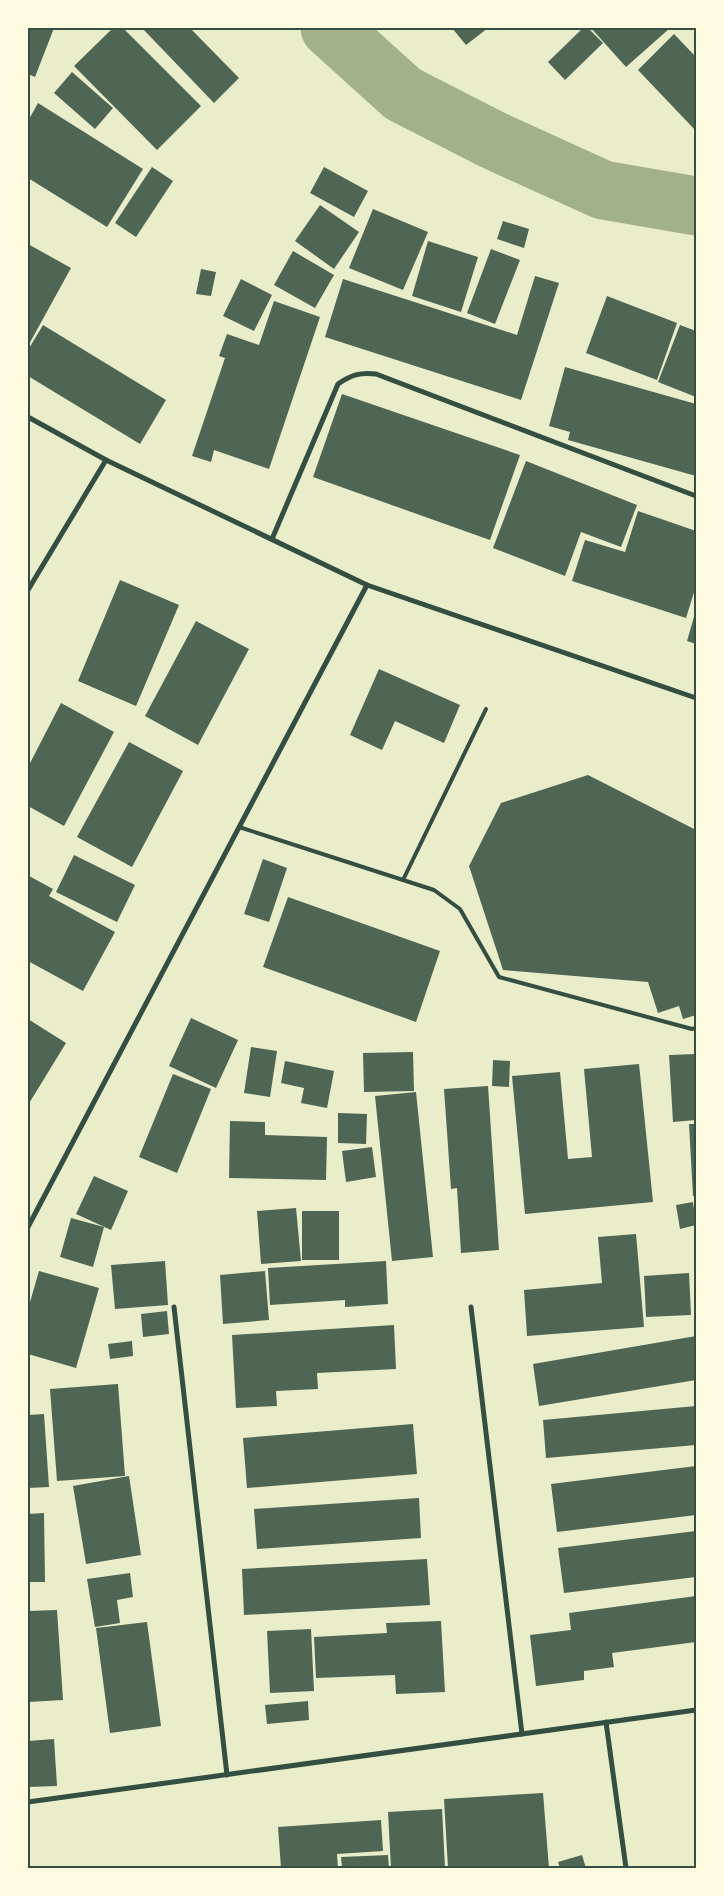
<svg xmlns="http://www.w3.org/2000/svg" width="724" height="1896" font-family="Rubik,sans-serif">
	<rect width="100%" height="100%" fill="#e9edc9"/>
	<g fill="none" stroke-linecap="round" stroke-linejoin="round">
		<polyline stroke="#a3b18a" stroke-width="59" points="330,28 403,94 493,140 603,190 696,206"/>
	</g>
	<g fill="#4f6655">
		<polygon points="28,28 54,28 35,77 28,74"/>
		<polygon points="113,28 123,28 201,106 157,150 74,66"/>
		<polygon points="142,28 190,28 239,78 214,103"/>
		<polygon points="452,28 488,28 466,45"/>
		<polygon points="583,28 588,28 603,43 565,80 548,62"/>
		<polygon points="591,28 670,28 626,67"/>
		<polygon points="674,34 696,57 696,131 638,70"/>
		<polygon points="72,72 113,108 95,129 54,93"/>
		<polygon points="38,103 143,169 107,227 28,178 28,121"/>
		<polygon points="152,167 173,181 136,237 115,223"/>
		<polygon points="324,167 368,191 354,217 310,193"/>
		<polygon points="320,205 359,232 334,269 295,241"/>
		<polygon points="373,209 428,232 403,290 349,268"/>
		<polygon points="503,221 529,229 524,248 497,239"/>
		<polygon points="428,241 478,257 461,312 412,296"/>
		<polygon points="28,244 71,268 28,346"/>
		<polygon points="491,249 520,260 495,324 467,313"/>
		<polygon points="293,251 334,275 315,308 274,285"/>
		<polygon points="201,269 216,272 211,296 196,294"/>
		<polygon points="535,276 559,283 521,400 325,337 343,279 517,335"/>
		<polygon points="241,279 272,295 254,331 223,316"/>
		<polygon points="607,296 677,323 657,380 586,353"/>
		<polygon points="274,301 320,317 269,469 214,450 211,462 192,456 225,358 219,356 227,334 259,345"/>
		<polygon points="43,325 166,400 140,444 28,376 28,350"/>
		<polygon points="680,325 696,331 696,397 658,382"/>
		<polygon points="565,367 696,404 696,476 568,440 570,432 549,426"/>
		<polygon points="342,394 520,455 490,540 313,477"/>
		<polygon points="526,461 637,505 621,547 581,532 565,576 493,548"/>
		<polygon points="638,511 696,531 696,586 686,618 572,581 585,540 625,552"/>
		<polygon points="120,580 179,605 136,706 78,681"/>
		<polygon points="696,610 696,644 687,641"/>
		<polygon points="196,621 249,649 198,745 145,716"/>
		<polygon points="379,669 460,705 444,743 395,721 382,750 350,735"/>
		<polygon points="61,703 114,732 64,826 28,806 28,767"/>
		<polygon points="129,742 183,771 132,867 77,837"/>
		<polygon points="588,775 696,830 696,1015 683,1019 679,1006 658,1013 648,982 503,970 469,866 501,803"/>
		<polygon points="74,855 135,885 117,922 56,892"/>
		<polygon points="263,859 287,868 269,922 244,914"/>
		<polygon points="29,876 53,889 49,896 115,932 83,991 28,961"/>
		<polygon points="288,897 440,951 416,1022 263,967"/>
		<polygon points="191,1018 238,1040 216,1088 169,1066"/>
		<polygon points="28,1019 66,1043 28,1105"/>
		<polygon points="251,1047 277,1051 270,1097 244,1093"/>
		<polygon points="413,1052 414,1091 364,1092 363,1053"/>
		<polygon points="696,1054 696,1120 673,1122 669,1055"/>
		<polygon points="493,1060 510,1061 509,1087 492,1086"/>
		<polygon points="285,1061 334,1071 327,1108 301,1103 304,1088 281,1083"/>
		<polygon points="639,1064 653,1202 525,1214 512,1076 560,1072 568,1159 592,1157 584,1069"/>
		<polygon points="173,1074 211,1089 177,1173 139,1157"/>
		<polygon points="488,1086 499,1250 461,1253 457,1188 451,1189 444,1089"/>
		<polygon points="416,1092 433,1257 392,1261 375,1096"/>
		<polygon points="338,1113 367,1114 366,1144 338,1143"/>
		<polygon points="230,1121 265,1122 265,1135 327,1137 326,1180 229,1178"/>
		<polygon points="689,1124 696,1124 696,1196 693,1196"/>
		<polygon points="372,1147 376,1177 346,1182 342,1151"/>
		<polygon points="94,1176 128,1191 111,1230 76,1214"/>
		<polygon points="693,1202 696,1225 680,1229 676,1205"/>
		<polygon points="296,1208 301,1261 261,1264 257,1211"/>
		<rect x="302" y="1211" width="37" height="49"/>
		<polygon points="71,1218 104,1227 93,1267 60,1257"/>
		<polygon points="636,1234 644,1327 527,1336 524,1290 602,1283 598,1237"/>
		<polygon points="165,1261 168,1305 115,1309 111,1265"/>
		<polygon points="386,1261 388,1304 345,1307 345,1300 270,1305 268,1268"/>
		<polygon points="39,1271 99,1288 76,1368 28,1354 28,1309"/>
		<polygon points="265,1271 269,1320 223,1324 220,1275"/>
		<polygon points="689,1273 691,1315 646,1317 644,1276"/>
		<polygon points="167,1311 169,1334 143,1337 141,1314"/>
		<polygon points="394,1325 396,1369 317,1373 318,1389 276,1391 277,1406 236,1408 232,1335"/>
		<polygon points="696,1336 696,1380 539,1406 533,1364"/>
		<polygon points="132,1341 133,1356 110,1359 108,1344"/>
		<polygon points="118,1384 125,1476 57,1481 50,1389"/>
		<polygon points="696,1406 696,1445 546,1458 543,1420"/>
		<polygon points="44,1414 49,1487 28,1488 28,1415"/>
		<polygon points="413,1424 417,1474 247,1488 243,1438"/>
		<polygon points="696,1466 696,1515 557,1532 551,1484"/>
		<polygon points="129,1476 141,1555 86,1564 73,1486"/>
		<polygon points="419,1498 421,1538 257,1549 254,1509"/>
		<polygon points="44,1513 45,1582 28,1582 28,1514"/>
		<polygon points="696,1531 696,1577 564,1593 558,1548"/>
		<polygon points="427,1559 430,1605 244,1615 242,1569"/>
		<polygon points="130,1573 133,1597 117,1600 120,1623 95,1627 87,1579"/>
		<polygon points="696,1596 696,1642 612,1653 614,1667 584,1671 584,1680 536,1686 530,1635 571,1630 569,1613"/>
		<polygon points="57,1610 63,1700 28,1702 28,1611"/>
		<polygon points="441,1621 445,1692 396,1694 395,1675 316,1678 314,1637 387,1633 386,1623"/>
		<polygon points="147,1622 161,1726 110,1733 96,1628"/>
		<polygon points="311,1629 314,1691 270,1693 267,1631"/>
		<polygon points="308,1701 309,1720 267,1724 265,1705"/>
		<polygon points="54,1739 57,1786 28,1787 28,1741"/>
		<polygon points="543,1793 549,1868 448,1868 444,1799"/>
		<polygon points="442,1809 445,1868 391,1868 388,1812"/>
		<polygon points="381,1820 383,1851 337,1854 338,1868 281,1868 278,1827"/>
		<polygon points="388,1855 389,1868 342,1868 341,1857"/>
		<polygon points="582,1855 586,1868 560,1868 558,1862"/>
	</g>
	<g fill="none" stroke-linecap="round" stroke-linejoin="round">
		<g stroke="#344e41" stroke-width="4">
			<polyline points="239,827 434,890 460,909 499,977 692,1029 696,1028"/>
			<polyline points="403,880 486,709"/>
		</g>
		<g stroke="#344e41" stroke-width="5">
			<polyline points="28,417 106,460 367,585 696,698"/>
			<path d="M272,539l66,-155c13,-9 22,-12 38,-10l320,122"/>
			<polyline points="28,590 106,460"/>
			<polyline points="28,1227 367,585"/>
			<polyline points="174,1307 227,1775"/>
			<polyline points="471,1307 522,1734"/>
			<polyline points="606,1722 626,1868"/>
			<polyline points="28,1802 696,1710"/>
		</g>
	</g>
	<rect width="724" height="1896" fill="none" stroke="#fefae0" stroke-width="58"/>
	<rect x="29" y="29" width="666" height="1838" fill="none" stroke="#344e41" stroke-width="2"/>
</svg>
